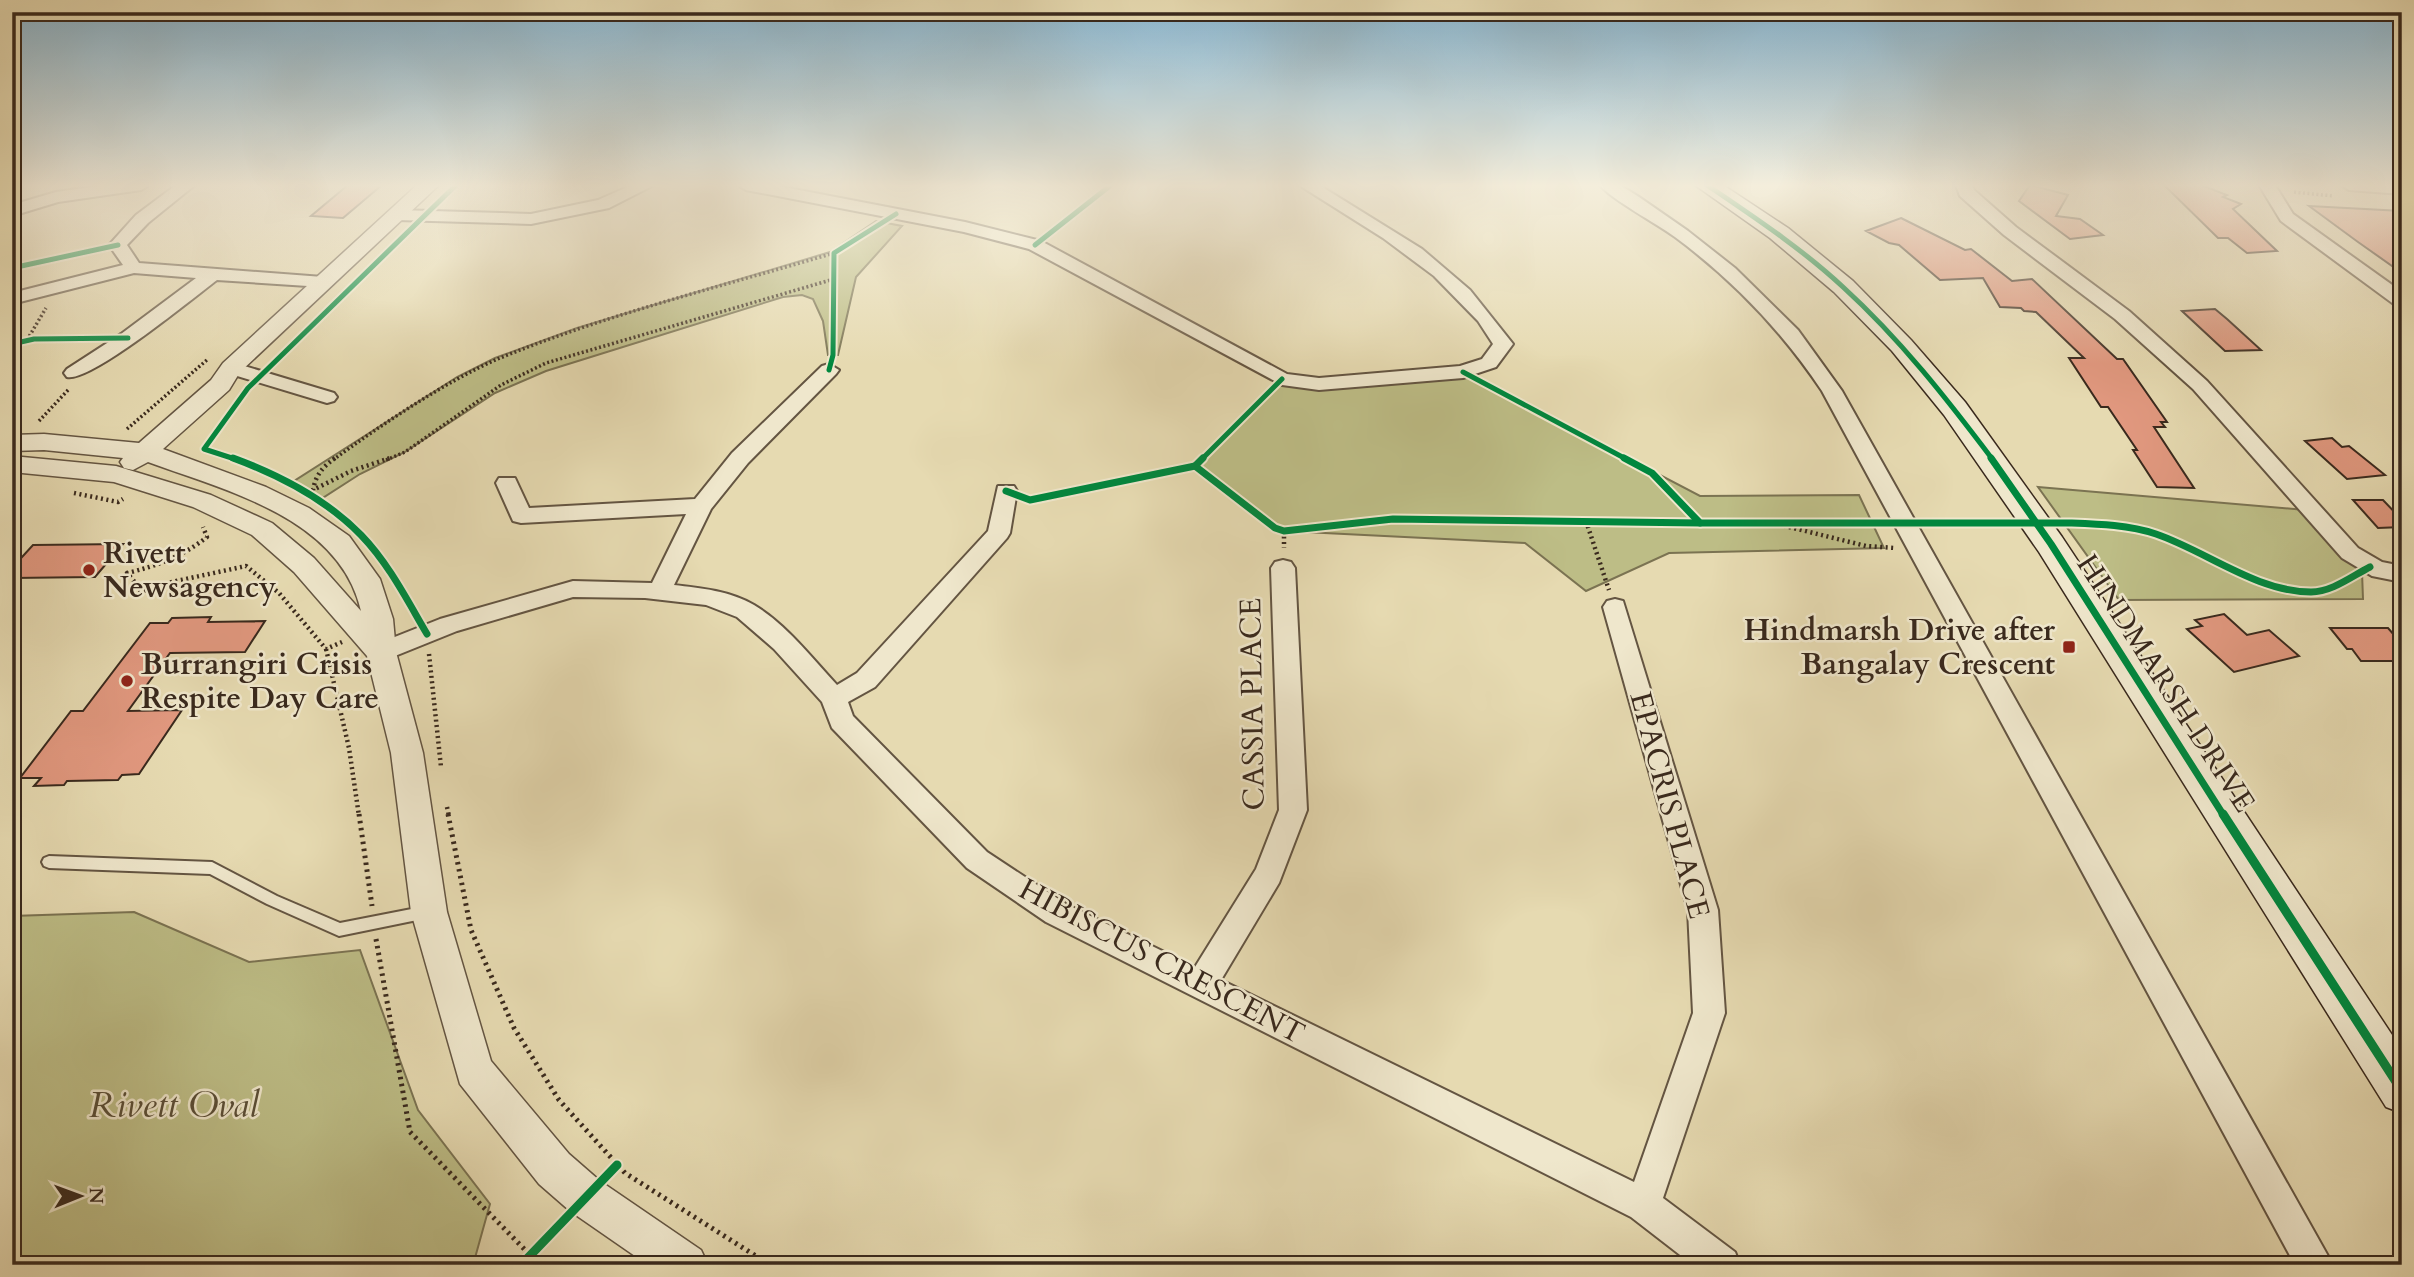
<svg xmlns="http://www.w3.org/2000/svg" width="2414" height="1277" font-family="Cardo,serif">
	<rect width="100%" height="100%" fill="#e6dab1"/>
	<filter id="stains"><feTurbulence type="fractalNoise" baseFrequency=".00286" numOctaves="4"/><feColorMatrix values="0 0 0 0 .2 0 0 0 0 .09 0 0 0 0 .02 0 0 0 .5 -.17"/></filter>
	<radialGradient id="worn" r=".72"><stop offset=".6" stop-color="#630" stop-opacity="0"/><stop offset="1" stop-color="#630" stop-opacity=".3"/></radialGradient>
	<g fill="#bdbd86" stroke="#7b7352" stroke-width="2">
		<polygon points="876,221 902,226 856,277 838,355 828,355 823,321 813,299 802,295 783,297 546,371 495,393 405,452 360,474 321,499 291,483 457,377 495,358 577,328 830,252"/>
		<polygon points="1463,372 1700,496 1859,495 1884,548 1669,553 1586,591 1525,543 1284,531 1275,528 1195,466 1282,379 1295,382"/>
		<polygon points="2038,487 2305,510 2362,572 2363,599 2119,600"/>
		<polygon points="134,912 249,962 360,950 418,1110 490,1204 473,1265 12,1265 12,916"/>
	</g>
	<g fill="#e1987f" stroke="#39291d" stroke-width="2">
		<polygon points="348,185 382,185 343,218 311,216"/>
		<polygon points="2030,185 2068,195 2056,216 2080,219 2103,235 2070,239 2019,201"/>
		<polygon points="2164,185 2201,185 2227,195 2223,197 2241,204 2233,209 2277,251 2247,253 2228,238 2218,238"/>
		<polygon points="2309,206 2402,211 2402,273 2358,242"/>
		<polygon points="1901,218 1965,250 1971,249 2012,281 2032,279 2117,359 2123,359 2167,422 2161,422 2165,427 2154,427 2194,488 2157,487 2133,450 2137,450 2108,407 2101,407 2069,358 2084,358 2036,312 2024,311 2021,308 2000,307 1983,278 1940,280 1899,245 1889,243 1866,231"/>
		<polygon points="2215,309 2227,319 2261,350 2225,351 2182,311"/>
		<polygon points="2332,438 2342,447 2349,446 2385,475 2347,479 2305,441"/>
		<polygon points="2353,500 2383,500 2402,520 2402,527 2378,528"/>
		<polygon points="123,544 95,577 12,578 12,568 33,545"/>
		<polygon points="2224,614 2247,635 2269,630 2299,656 2234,672 2187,629 2202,626 2195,620"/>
		<polygon points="211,617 208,622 265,621 245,652 170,653 128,711 182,710 139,774 122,775 118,780 67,781 64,785 34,786 41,778 20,778 71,711 83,711 150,623 168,623 172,618"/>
		<polygon points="2330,628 2388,628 2402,644 2402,661 2361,661 2352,649 2347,649"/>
	</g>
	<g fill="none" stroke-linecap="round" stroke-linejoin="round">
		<g stroke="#645542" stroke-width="4">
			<polygon id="service" points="49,856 212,862 277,896 340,923 427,906 432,908 434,912 432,916 427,918 339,936 267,904 210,874 49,868 44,866 42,862 44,858"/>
		</g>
		<g stroke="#645542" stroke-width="4">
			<g id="minor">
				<polygon points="105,185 149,185 141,190 58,202 12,216 12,205 56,192"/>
				<path d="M176,185h19l-47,38 -21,22 12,18 184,14 9,5 -9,5 -106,-7c-24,18 -127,103 -150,97l-3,-4 3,-4 54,-35 75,-56 -62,-5 -122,31v-11l111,-28 -14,-20 27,-30z"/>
				<polygon points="632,185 654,185 609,208 531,224 397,220 389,215 397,210 531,214 598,200"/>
				<polygon points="738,185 773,185 965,222 1041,241 1287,374 1319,378 1460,366 1482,359 1493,344 1478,321 1434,276 1383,238 1299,185 1319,185 1422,249 1470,290 1513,344 1496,367 1463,378 1319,390 1282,385 1029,249 964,232 746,190"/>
				<path d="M1600,185h20l19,12 49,34 47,37 63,62 44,61 491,874h-38l-473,-874c-40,-60 -89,-111 -147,-154 -19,-14 -63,-37 -75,-52z"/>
				<polygon points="1956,185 1972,185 1974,190 2016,227 2129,311 2207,381 2358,548 2382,562 2402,566 2402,582 2372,576 2342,558 2193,389 2115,319 2004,235 1960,196"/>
				<polygon points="2259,185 2275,185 2293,214 2402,292 2402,306 2395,305 2281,221"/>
				<polygon points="2341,185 2402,185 2402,194 2349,190"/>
				<polygon points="231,362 334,393 337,397 334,401 327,403 224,372 221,368 224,364"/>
				<path d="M829,364l10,6 -3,4 -88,89 -37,46 -37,76c27,3 56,6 80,20 32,19 58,53 83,80l20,-12 131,-142 10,-45h16l3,5 -7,42 -3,5 -132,149 -27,15 5,14 134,136 79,52 129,63 61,-98 23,-59 -8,-242 4,-6 8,-2 8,2 4,6 12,242 -28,73 -58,97 413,202 59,-169 -5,-103 -85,-303 4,-6 8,-2 8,2 95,309 7,103 -62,185 72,54 5,13h-47l-62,-48 -585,-295 -79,-54 -135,-140 -10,-26 -48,-53 -37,-32 -31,-12 -61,-7 -72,-1 -116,34 -67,27 -9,3 -9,-3 -3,-6 3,-6 68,-27 133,-38 79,2 34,-69 -165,9 -8,-2 -17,-38 3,-5h16l14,30 166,-9 37,-46 90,-87z"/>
			</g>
		</g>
		<g stroke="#645542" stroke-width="3">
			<path id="tertiary" d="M417,185h22l-199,187 -11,18 -66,59 103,38 43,21 40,28 31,43 13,40 3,33 27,101 24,159 44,149 78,93 31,27 101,69 7,15h-60l-78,-54 -31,-27 -79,-100 -49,-172 -20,-159 -24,-97 -73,-84 -42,-37 -59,-28 -79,-25 -102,-10v-16l104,10 95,29 61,28 42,35 47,53c-21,-93 -134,-120 -213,-149l-15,8 -9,-2 -4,-6 3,-4 -79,-8 -32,1v-16l32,-1 95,9 72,-63 12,-17z"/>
		</g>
		<g stroke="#39291d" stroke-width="3">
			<polygon id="secondary" points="1695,185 1723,185 1788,228 1853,281 1911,340 1965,402 2062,537 2402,1050 2402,1113 2386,1107 2039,552 1944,415 1892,351 1834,292 1770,238"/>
		</g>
		<g stroke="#39291d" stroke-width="3.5" stroke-dasharray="2 2.5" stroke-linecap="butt">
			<polyline points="2294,192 2334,196"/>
			<polyline points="27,340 46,308"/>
			<polyline points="39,421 69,389"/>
			<polyline points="127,429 208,359"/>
			<path d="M333,460c48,-35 113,-79 167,-102 108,-44 223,-72 334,-105"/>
			<polyline points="386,460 405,452 501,385 546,363 834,279"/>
		</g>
		<g stroke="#39291d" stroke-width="4.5" stroke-dasharray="2 3.5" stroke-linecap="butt">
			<path d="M335,458c-12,9 -19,16 -22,32l38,-19 39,-13"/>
			<polyline points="74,493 118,502 123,499"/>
			<polyline points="1586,521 1609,590"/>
			<polyline points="1773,523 1866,546 1895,548"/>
			<polyline points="1284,531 1284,548"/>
			<path d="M138,586l-11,-13c30,-7 56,-17 80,-36l-4,-10"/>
			<polyline points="139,593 158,585 246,566 279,593 326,649 342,642"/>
			<polyline points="326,649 349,748 359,816"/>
			<polyline points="429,654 441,767"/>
			<polyline points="447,807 449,816"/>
		</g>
		<g stroke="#39291d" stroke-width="5" stroke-dasharray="2.5 4.5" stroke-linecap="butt">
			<polyline points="359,814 372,906"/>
			<polyline points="448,814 471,930 514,1028 559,1100 625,1173 770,1265"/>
			<polyline points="376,939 410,1132 530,1255 543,1265"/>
		</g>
		<use href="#service" fill="#efe7cc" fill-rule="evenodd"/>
		<use href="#minor" fill="#efe7cc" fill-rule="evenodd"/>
		<use href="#tertiary" fill="#efe7cc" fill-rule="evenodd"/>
		<use href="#secondary" fill="#efe7cc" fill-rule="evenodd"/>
		<g stroke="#efe7cc" stroke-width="9">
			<g id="cycleway-far2">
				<path d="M1707,185c47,32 94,63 136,102 57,52 104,112 150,173"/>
				<polyline points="1035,245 1111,185"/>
				<polyline points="12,268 118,245"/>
				<polyline points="12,344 34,339 128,338"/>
				<polyline points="829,370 833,355 834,253 896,214"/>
				<polyline points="1463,372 1628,460"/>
				<polyline points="238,460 204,449 248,388 456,185"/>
				<polyline points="1201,460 1282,379"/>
			</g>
		</g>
		<g stroke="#efe7cc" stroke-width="11">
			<g id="cycleway-far1">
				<path d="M233,458c46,17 94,42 128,77 28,29 46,65 66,99"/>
				<polyline points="1203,458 1195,466 1275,528 1284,531 1393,519 1700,523"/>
				<path d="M1624,458l28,15 48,50h371c28,1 58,2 85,11 50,17 101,58 155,58 21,0 41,-16 59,-25"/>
				<polyline points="1991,458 2051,544 2224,816"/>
				<polyline points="1006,491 1030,500 1195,466"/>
			</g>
		</g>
		<g stroke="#efe7cc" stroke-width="13">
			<g id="cycleway">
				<polyline points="2223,814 2402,1091"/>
				<polyline points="521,1265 617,1165"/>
			</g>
		</g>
		<use href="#cycleway-far2" stroke="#00873e" stroke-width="5"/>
		<use href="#cycleway-far1" stroke="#00873e" stroke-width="7"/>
		<use href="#cycleway" stroke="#00873e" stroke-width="9"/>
	</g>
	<linearGradient id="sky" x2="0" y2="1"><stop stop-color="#87b6d2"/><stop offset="0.51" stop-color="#f4eedc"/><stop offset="1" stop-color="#f4eedc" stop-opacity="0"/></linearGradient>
	<rect width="2414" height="364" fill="url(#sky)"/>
	<g fill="#8f2418" stroke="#efe7cc" stroke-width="2.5">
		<circle cx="89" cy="570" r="7"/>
		<rect x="2062" y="640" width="14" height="14" rx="3.5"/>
		<circle cx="127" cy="681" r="7"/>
	</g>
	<g text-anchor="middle" stroke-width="5" stroke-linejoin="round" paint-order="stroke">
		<g font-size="30" font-weight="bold" fill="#39291d" stroke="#efe7cc" text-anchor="start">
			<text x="103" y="563">Rivett<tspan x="103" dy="34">Newsagency</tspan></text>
			<text x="2055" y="640" text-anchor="end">Hindmarsh Drive after<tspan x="2055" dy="34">Bangalay Crescent</tspan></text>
			<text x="141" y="674">Burrangiri Crisis<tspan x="141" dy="34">Respite Day Care</tspan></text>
		</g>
		<g font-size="30" fill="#39291d" stroke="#efe7cc">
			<text transform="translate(2166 683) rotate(57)" y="10">HINDMARSH DRIVE</text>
			<text transform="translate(1252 704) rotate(-91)" y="10">CASSIA PLACE</text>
			<text transform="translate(1670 805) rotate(75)" y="10">EPACRIS PLACE</text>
			<text transform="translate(1162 961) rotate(28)" y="10">HIBISCUS CRESCENT</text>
		</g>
		<g font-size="37" font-style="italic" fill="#5a4e37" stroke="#efe7cc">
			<text x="174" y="1117">Rivett Oval</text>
		</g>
	</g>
	<rect width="2414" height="1277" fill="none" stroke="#e6dab1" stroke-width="42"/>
	<rect x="14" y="14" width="2386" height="1249" fill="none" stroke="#39291d" stroke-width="3.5"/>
	<rect x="21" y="21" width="2372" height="1235" fill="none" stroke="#39291d" stroke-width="2"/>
	<g transform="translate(80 1196) rotate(89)" stroke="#efe7cc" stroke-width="5" paint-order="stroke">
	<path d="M0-5L12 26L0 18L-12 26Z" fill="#39291d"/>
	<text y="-10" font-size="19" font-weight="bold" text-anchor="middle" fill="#39291d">N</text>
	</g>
	<rect width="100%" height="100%" filter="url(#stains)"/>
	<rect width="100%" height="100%" fill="url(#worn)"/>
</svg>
